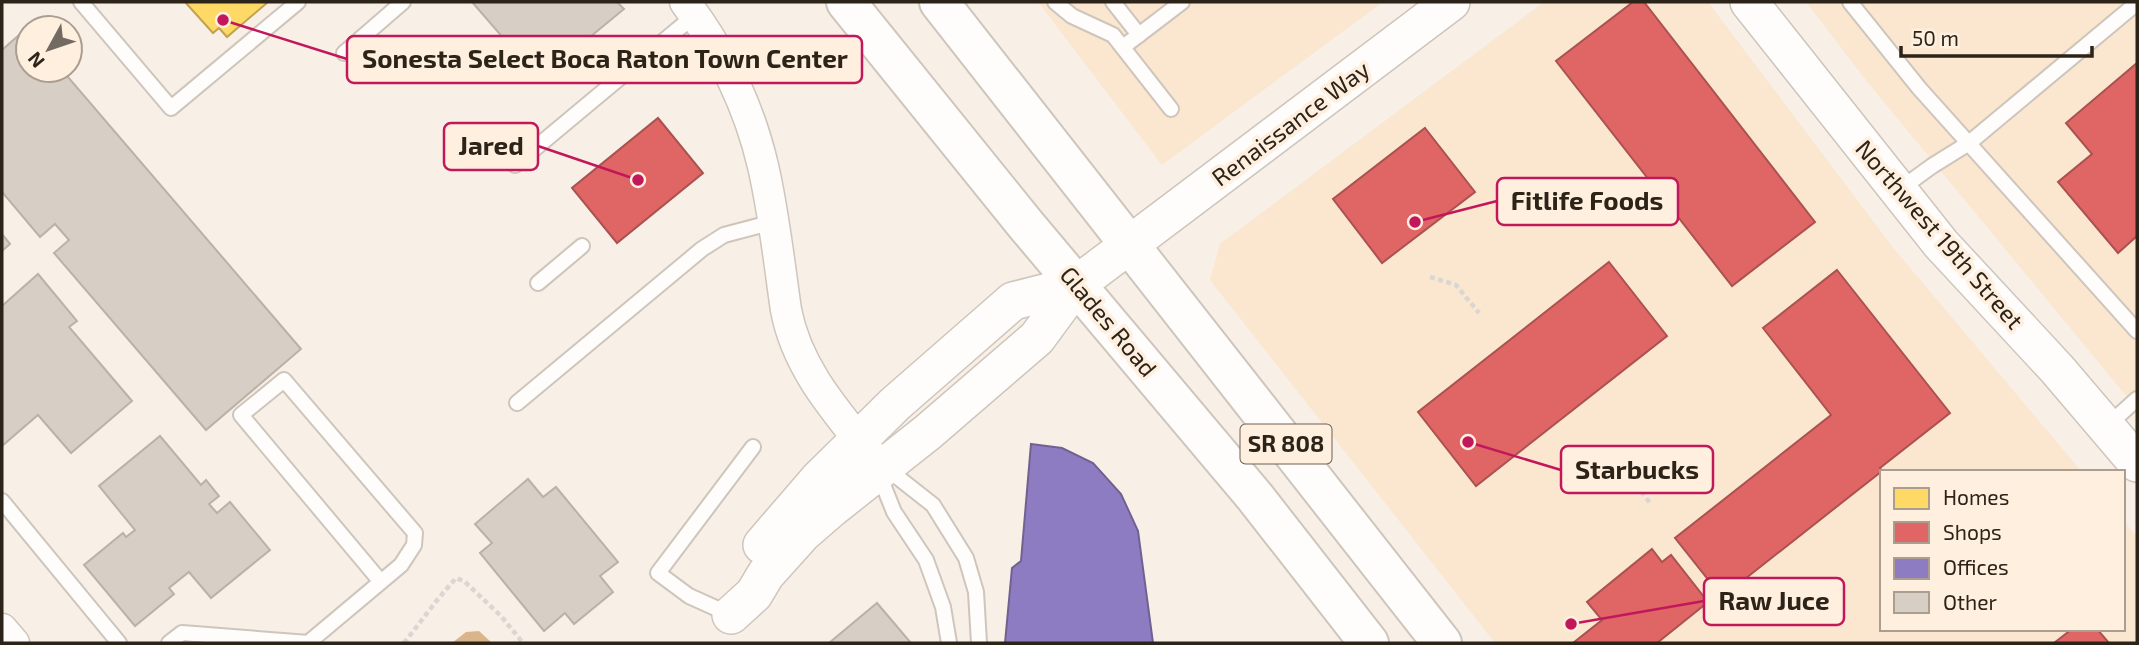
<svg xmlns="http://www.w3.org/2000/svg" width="2139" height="645" font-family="'Exo 2',sans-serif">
	<rect width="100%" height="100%" fill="#f8efe6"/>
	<g fill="#fbe6d0">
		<polygon points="1038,2 1383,2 1162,165"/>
		<polygon points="1544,2 1708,2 1895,250 2082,472 1882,472 1882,629 2123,629 2123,520 2137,537 2137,643 1495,643 1210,280 1220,244"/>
		<polygon points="1806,2 2137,2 2137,409 1869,84"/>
	</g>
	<polygon fill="#dbb58a" points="479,631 492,643 452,643 466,632"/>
	<polygon fill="#ffd966" stroke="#c0a24f" stroke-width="2" points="185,2 268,2 227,37 219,28 213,33"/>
	<g fill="#e06666" stroke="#aa524f" stroke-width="2">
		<polygon points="1633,2 1644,2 1815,222 1732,286 1556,61"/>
		<polygon points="2137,63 2137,236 2118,253 2058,182 2092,154 2066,123"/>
		<polygon points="658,118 703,173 617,243 572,188"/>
		<polygon points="1425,128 1475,192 1382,263 1333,199"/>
		<polygon points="1609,262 1667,336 1476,486 1418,412"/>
		<polygon points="1837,270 1950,413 1880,468 1882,471 1722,597 1675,538 1831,415 1763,328"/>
		<polygon points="1652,549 1662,562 1671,555 1708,602 1657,643 1573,643 1602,620 1587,602"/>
		<polygon points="2072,629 2097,629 2109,643 2054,643"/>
	</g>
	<polygon fill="#8e7cc3" stroke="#716190" stroke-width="2" points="1031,444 1062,448 1093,463 1121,494 1138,531 1153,643 1005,643 1012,568 1021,561"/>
	<g fill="#d7cec5" stroke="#bab2a9" stroke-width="2">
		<polygon points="472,2 617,2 624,9 539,79"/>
		<polygon points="27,28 28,70 62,70 301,349 206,430 54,253 69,240 55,224 40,237 2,192 2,50"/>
		<polygon points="2,234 10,244 2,251"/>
		<polygon points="38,274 77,321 69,327 132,401 71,453 38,415 2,446 2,306"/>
		<polygon points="160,436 201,485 206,480 219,496 209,504 217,513 230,502 270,550 211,598 189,572 169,588 174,594 135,626 84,565 123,533 126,537 135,530 99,486"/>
		<polygon points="528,479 543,497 556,487 618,562 600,576 613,592 574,624 565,613 544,631 480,553 492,543 475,524"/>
		<polygon points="877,603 911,643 829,643"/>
	</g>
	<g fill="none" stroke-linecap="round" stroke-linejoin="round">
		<g stroke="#cec5bc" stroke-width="18">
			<g id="service">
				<polyline points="81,2 171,108 298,2"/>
				<polyline points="1055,2 1072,16 1113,35 1171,109"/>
				<polyline points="1113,2 1139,35"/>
				<polyline points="1850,2 1919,88 2137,331"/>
				<polyline points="1123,47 1182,2"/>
				<polyline points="344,53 403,2"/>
				<polyline points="515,165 695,15"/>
				<polyline points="1899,190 1932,166 1969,143 2137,3"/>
				<polyline points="538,283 582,246"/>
				<polyline points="517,403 702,249 724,235 773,222"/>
				<polyline points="2107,426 2137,399"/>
				<polyline points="886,468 933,505 966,558 976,592 979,643"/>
				<polyline points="878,472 894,512 926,560 943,607 949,643"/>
				<polyline points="2,501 119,643"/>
				<polyline points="729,614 689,596 658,573 753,447"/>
				<polyline points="169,643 182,633 309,643"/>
				<polyline points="308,643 401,565 414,545 415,533 284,380 241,415 381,582"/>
			</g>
		</g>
		<g stroke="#cec5bc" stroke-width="33">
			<g id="minor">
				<path d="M685,2c37,49 64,104 78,164 11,47 16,96 23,144 11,58 49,100 85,145"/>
				<polyline points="2,629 14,643"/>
			</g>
		</g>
		<g stroke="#cec5bc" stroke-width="40">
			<g id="tertiary">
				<polyline points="1749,2 1941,244 2057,369 2137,463"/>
				<polyline points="762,545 818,480 895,404 1013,301 1076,285"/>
				<polyline points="731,615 754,594 766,574 802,534 832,508 928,432 1037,338 1076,285 1451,2"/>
			</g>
		</g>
		<g stroke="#cec5bc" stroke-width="42">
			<g id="primary">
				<polyline points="846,2 1026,225 1255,497 1369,643"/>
				<polyline points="939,2 1442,643"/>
			</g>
		</g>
		<g stroke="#d9d6d3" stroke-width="4.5" stroke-dasharray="5 3.5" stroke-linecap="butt">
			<polyline points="1430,277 1456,285 1479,313"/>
			<polyline points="1602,447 1618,462 1651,504"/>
			<polyline points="404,643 438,599 456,578 464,581 501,616 523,643"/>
		</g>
		<use href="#service" stroke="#fefdfb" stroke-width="14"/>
		<use href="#minor" stroke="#fefdfb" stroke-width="30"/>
		<use href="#tertiary" stroke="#fefdfb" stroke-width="37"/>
		<use href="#primary" stroke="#fefdfb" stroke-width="38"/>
	</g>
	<g text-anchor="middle" stroke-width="7" stroke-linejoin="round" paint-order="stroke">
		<rect fill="#ffefdf" stroke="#6b6054" stroke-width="2" x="1240.5" y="424.5" width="91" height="39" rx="5"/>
		<g font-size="23" font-weight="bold" fill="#2c2319">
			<text x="1286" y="452">SR 808</text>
		</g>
		<g font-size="24" fill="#2c2319" stroke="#ffefdf">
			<text transform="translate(1291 124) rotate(-37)" y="8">Renaissance Way</text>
			<text transform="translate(1939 235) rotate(49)" y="8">Northwest 19th Street</text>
			<text transform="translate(1108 322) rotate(50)" y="8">Glades Road</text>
		</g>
	</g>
	<path fill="none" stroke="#c2185b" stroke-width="2.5" d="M223 20L347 59M638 180L538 146M1415 222L1497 201M1468 442L1561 470M1571 624L1704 601"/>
	<g fill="#c2185b" stroke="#ffefdf" stroke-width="2.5">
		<circle cx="223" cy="20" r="7"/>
		<circle cx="638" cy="180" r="7"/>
		<circle cx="1415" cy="222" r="7"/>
		<circle cx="1468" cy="442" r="7"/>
		<circle cx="1571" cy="624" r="7"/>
	</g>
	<g fill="#ffefdf" stroke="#c2185b" stroke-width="2.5">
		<rect x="347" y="36" width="515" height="47" rx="7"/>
		<rect x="444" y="123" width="94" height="47" rx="7"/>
		<rect x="1497" y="178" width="181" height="47" rx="7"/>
		<rect x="1561" y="446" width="152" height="47" rx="7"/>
		<rect x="1704" y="578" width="140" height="47" rx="7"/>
	</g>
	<g font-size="26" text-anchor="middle" font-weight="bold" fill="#2c2319">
		<text x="605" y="68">Sonesta Select Boca Raton Town Center</text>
		<text x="491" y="155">Jared</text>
		<text x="1587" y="210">Fitlife Foods</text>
		<text x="1637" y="479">Starbucks</text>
		<text x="1774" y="610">Raw Juce</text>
	</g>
	<rect width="2139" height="645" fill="none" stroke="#2c2319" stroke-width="7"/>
	<rect x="1880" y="470" width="245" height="161" fill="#ffefdf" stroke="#ab9d90" stroke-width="2"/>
	<rect x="1894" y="488" width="35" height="21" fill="#ffd966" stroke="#ab9d90" stroke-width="2"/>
	<text x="1943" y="505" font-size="21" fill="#2c2319">Homes</text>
	<rect x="1894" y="522" width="35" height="21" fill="#e06666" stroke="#ab9d90" stroke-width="2"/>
	<text x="1943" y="540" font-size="21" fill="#2c2319">Shops</text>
	<rect x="1894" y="558" width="35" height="21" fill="#8e7cc3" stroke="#ab9d90" stroke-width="2"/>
	<text x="1943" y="575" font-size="21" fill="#2c2319">Offices</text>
	<rect x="1894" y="592" width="35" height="21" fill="#d7cec5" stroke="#ab9d90" stroke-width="2"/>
	<text x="1943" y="610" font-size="21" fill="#2c2319">Other</text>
	<g transform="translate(49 49) rotate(230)"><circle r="33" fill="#ffefdf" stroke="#ab9d90" stroke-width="2"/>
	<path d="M0-5L12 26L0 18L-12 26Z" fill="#736a61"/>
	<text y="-10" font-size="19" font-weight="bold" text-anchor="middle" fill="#2c2319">N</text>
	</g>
	<path d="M1901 46v10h191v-10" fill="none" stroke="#2c2319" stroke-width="3.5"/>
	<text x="1912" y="46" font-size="21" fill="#2c2319" stroke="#ffefdf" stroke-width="5" paint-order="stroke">50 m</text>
</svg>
